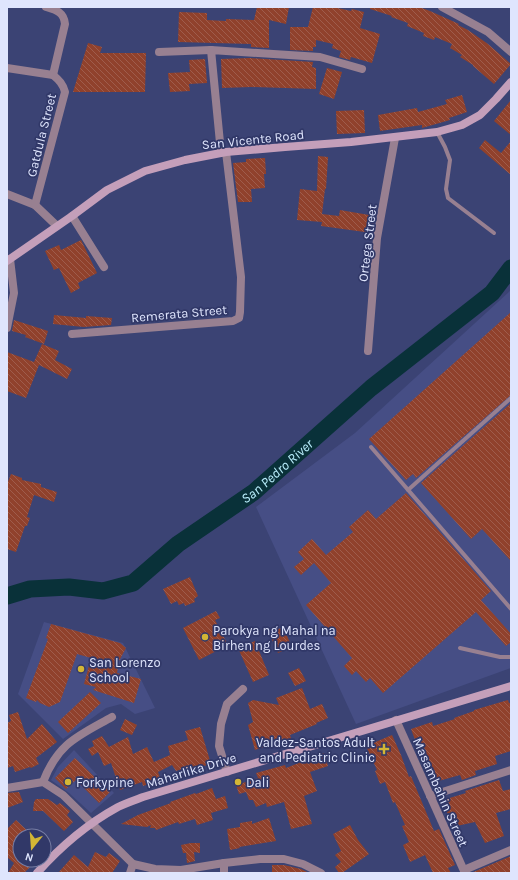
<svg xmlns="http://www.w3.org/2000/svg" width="518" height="880" font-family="Karla,sans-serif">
	<defs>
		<pattern id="building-back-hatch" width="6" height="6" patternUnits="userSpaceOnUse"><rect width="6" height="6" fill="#90412c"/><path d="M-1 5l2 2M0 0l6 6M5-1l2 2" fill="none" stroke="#9f5c4c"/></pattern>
	</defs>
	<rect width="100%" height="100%" fill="#3b4374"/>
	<g fill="#464e85">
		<polygon points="511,290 511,668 356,724 256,507 355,433"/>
		<polygon points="44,622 123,643 155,708 135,714 121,704 106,708 63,739 18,694"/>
		<polygon points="74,750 114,793 91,813 69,793 51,780 58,767"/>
	</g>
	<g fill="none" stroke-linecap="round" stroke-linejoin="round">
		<path stroke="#093139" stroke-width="17" id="s1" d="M7,596l23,-7 39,-2 34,4 30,-8 45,-39 76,-52 117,-104 121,-95 19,-25"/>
	</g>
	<g fill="url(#building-back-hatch)">
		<polygon points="257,7 289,7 286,24 269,20 269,48 251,47 251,44 178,42 179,12 207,13 207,20 226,21 226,19 254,20"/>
		<polygon points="313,7 333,7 351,11 352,9 364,12 360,28 380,34 372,63 351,57 350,60 339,57 341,51 332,48 333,44 316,40 316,47 313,47 313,51 290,50 290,27 308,27"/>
		<polygon points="370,7 419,7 430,11 459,24 458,25 468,30 488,44 511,64 494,84 473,66 473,65 460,57 462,55 450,48 452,44 435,37 434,40 423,36 424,33 407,26 408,23 391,17 392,16 370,9"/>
		<polygon points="88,43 102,47 100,53 146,53 145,92 73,92"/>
		<polygon points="250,58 313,62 312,67 316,68 316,89 251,87 222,88 221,59"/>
		<polygon points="205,59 207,83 189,84 190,91 170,92 168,73 190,72 189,60"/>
		<polygon points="327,68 342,72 334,99 319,94"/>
		<polygon points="462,95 467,112 449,118 450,120 422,128 422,125 380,131 378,115 417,108 418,112 447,104 445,100"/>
		<polygon points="511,100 511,135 494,121"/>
		<polygon points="364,110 365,133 337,134 336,111"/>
		<polygon points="485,140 501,153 511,141 511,175 479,148"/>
		<polygon points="318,156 328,157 326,189 325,189 322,214 339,216 340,210 375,216 372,233 321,226 322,222 297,220 300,189 317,191"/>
		<polygon points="265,158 266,174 264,174 265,188 251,189 252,202 238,202 233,163 246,162 246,159"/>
		<polygon points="81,240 97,273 78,283 80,288 71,293 59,268 54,270 45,251 59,245 61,250"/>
		<polygon points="511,312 511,395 416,478 413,474 406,480 369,439"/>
		<polygon points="54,315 86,318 86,316 112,318 111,325 84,327 53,324"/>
		<polygon points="14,320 48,331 44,344 25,337 26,335 12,331"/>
		<polygon points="42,344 59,351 55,360 72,369 67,379 39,365 26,398 7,391 7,352 34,362"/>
		<polygon points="511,403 511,561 482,529 471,539 421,483"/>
		<polygon points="11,474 22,478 22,480 41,484 41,487 57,492 54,502 34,495 27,517 30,518 27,526 25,526 16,552 7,549 7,484"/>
		<polygon points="406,493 491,591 481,600 511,634 511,642 506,646 476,612 383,693 370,678 366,682 356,671 352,675 344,666 352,658 306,605 331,583 314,563 301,575 294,567 304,559 298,552 312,539 326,555 353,532 349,527 368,510 376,519"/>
		<polygon points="190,577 198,596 194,599 195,602 185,606 184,603 179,605 177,601 171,604 163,589"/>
		<polygon points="216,611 220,618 215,620 228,645 199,660 183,628"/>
		<polygon points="51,624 120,643 126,648 119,661 117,673 141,679 134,703 93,690 96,687 84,684 91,658 77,654 60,702 49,707 40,703 37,700 36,702 26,698 48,639 46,638"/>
		<polygon points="283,627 292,647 278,653 269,633"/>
		<polygon points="255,641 269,675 253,682 238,648"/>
		<polygon points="299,668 306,681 295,686 288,673"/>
		<polygon points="302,688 310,709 322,704 328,718 316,723 317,724 290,735 292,741 272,748 269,745 255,750 248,725 253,722 248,703 253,700 279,705 276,698"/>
		<polygon points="90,692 101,703 68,733 58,722"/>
		<polygon points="508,700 509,703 511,703 511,751 495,756 497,764 475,771 476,775 462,780 460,775 435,782 426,752 422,753 417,740 415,740 411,729 432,722 433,726 455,719 454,718 474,711 474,710"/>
		<polygon points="18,712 27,739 42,724 57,742 36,758 39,764 31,768 30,767 15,772 13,766 7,768 7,723 11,721 9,715"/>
		<polygon points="125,719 137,725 132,735 120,730"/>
		<polygon points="200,727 211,764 193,769 193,771 184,773 182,769 176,771 172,765 158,772 161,780 143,786 142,782 120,790 111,763 104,766 98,752 92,756 88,749 94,746 92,741 102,736 109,747 128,737 133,754 147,747 154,762 170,755 168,746 188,740 185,731"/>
		<polygon points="392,735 401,755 409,777 411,776 434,831 439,829 455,865 448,868 451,873 433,873 425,855 410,862 403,845 409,842 402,826 405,825 395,802 393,803 385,782 380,784 375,771 377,770 366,746"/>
		<polygon points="324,753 328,766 310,772 317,791 304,796 312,824 291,829 284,802 267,807 266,803 256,807 253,800 249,800 246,792 239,794 236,785 258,778 256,773 285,765 286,768"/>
		<polygon points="75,758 110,792 99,803 76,780 66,789 55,778"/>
		<polygon points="499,780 503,791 511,789 511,809 496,813 504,836 485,843 475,822 452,827 443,800 466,793 465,791"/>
		<polygon points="212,788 216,799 225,796 228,808 211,813 213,820 197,825 195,819 179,824 178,822 156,830 155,828 150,828 151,825 147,827 121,824 138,815 171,803 170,802 195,793 196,794"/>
		<polygon points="19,792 23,802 7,808 7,793"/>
		<polygon points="36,799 48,799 57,805 60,803 70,811 67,815 73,822 64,831 43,811 33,811 34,802"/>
		<polygon points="269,818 276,841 239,847 240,848 230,850 227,829 240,827 240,823 252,821 252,824"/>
		<polygon points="16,820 33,836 20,836 20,860 28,860 33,864 24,873 8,873 14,863 7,857 7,829"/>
		<polygon points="350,825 358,840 369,854 342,873 339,873 335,867 341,862 335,855 341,851 333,834"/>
		<polygon points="191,843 200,843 200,853 194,852 195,861 187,863 186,853 183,853 181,845"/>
		<polygon points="95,852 106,857 109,853 120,861 112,873 58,873 74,855 88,867"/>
		<polygon points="511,856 511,873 471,873"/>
		<polygon points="272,865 284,865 301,869 309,873 272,873"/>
	</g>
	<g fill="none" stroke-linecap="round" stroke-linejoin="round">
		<g stroke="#988091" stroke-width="4">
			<polyline points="437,132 445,147 450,160 446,189 448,198 494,233"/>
			<polyline points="371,447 511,609"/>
			<polyline points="408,490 511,398"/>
			<polyline points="460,648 500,657 511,657"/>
		</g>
		<g stroke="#988091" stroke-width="8">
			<polyline points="442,7 488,32 511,52"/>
			<polyline points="159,52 211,50"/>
			<path d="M7,68l46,7 12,-51c-1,-12 -9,-14 -19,-17"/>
			<polyline points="221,153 211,50 320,57 362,69"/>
			<polyline points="7,194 35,205 57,226"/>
			<path d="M35,205l30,-113c-2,-8 -6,-12 -12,-17"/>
			<polyline points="72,216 104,267"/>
			<polyline points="7,328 14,293 10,259"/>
			<polyline points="72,334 233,321 239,318 240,312 241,277 226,152"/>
			<polyline points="368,351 377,238 395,138"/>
			<polyline points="396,720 465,873"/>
			<polyline points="227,772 219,746 221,724 227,704 243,689"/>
			<path d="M43,782c15,-39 35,-46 69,-65"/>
			<polyline points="7,788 43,782 63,795 133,864 155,869 181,870 224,863 260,859 284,859 303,864 321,873"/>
			<polyline points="430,796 511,770"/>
			<polyline points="224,863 224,873"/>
			<polyline points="464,870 511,850"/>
			<polyline points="130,873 133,864"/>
		</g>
		<g stroke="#c49fba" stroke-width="8">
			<polyline points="7,261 72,216 107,190 145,171 185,160 226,152 285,147 351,142 437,132 462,125 480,115 496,99 511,82"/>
			<path d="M37,873c23,-26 50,-49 81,-66 8,-4 17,-7 25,-10l368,-111"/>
		</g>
	</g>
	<g fill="#d3b635" stroke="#313868" stroke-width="1.5">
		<circle cx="205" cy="637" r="4"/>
		<circle cx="81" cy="669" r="4"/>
		<path d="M382 743h4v4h4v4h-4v4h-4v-4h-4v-4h4z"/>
		<circle cx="68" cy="782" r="4"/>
		<circle cx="238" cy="782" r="4"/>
	</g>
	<g text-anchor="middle" stroke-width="3.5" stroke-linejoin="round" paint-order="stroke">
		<g font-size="13" fill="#dfe5fd" stroke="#313868">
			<text transform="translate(41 135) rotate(-76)" y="5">Gatdula Street</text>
			<text transform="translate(253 139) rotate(-6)" y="5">San Vicente Road</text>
			<text transform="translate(367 243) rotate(-83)" y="5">Ortega Street</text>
			<text transform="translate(179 313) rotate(-5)" y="5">Remerata Street</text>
			<text transform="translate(191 770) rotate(-17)" y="5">Maharlika Drive</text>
			<text transform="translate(441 792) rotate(66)" y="5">Masambahin Street</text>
		</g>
		<g font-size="13" fill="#dfe5fd" stroke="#313868" text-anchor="start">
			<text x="213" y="635">Parokya ng Mahal na<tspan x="213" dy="15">Birhen ng Lourdes</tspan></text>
			<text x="89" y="667">San Lorenzo<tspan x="89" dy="15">School</tspan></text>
			<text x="375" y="747" text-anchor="end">Valdez-Santos Adult<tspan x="375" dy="15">and Pediatric Clinic</tspan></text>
			<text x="76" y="787">Forkypine</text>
			<text x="246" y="787">Dali</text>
		</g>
		<g font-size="14" font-style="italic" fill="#b9eefc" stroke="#313868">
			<text dy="5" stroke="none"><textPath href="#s1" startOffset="311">San Pedro River</textPath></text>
		</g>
	</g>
	<rect width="518" height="880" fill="none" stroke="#dfe5fd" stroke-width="16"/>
	<g transform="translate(32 848) rotate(197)"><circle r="19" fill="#313868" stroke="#777da4"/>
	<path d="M0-3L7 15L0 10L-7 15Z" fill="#d3b635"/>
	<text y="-6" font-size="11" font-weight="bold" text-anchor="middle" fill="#dfe5fd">N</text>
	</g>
</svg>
